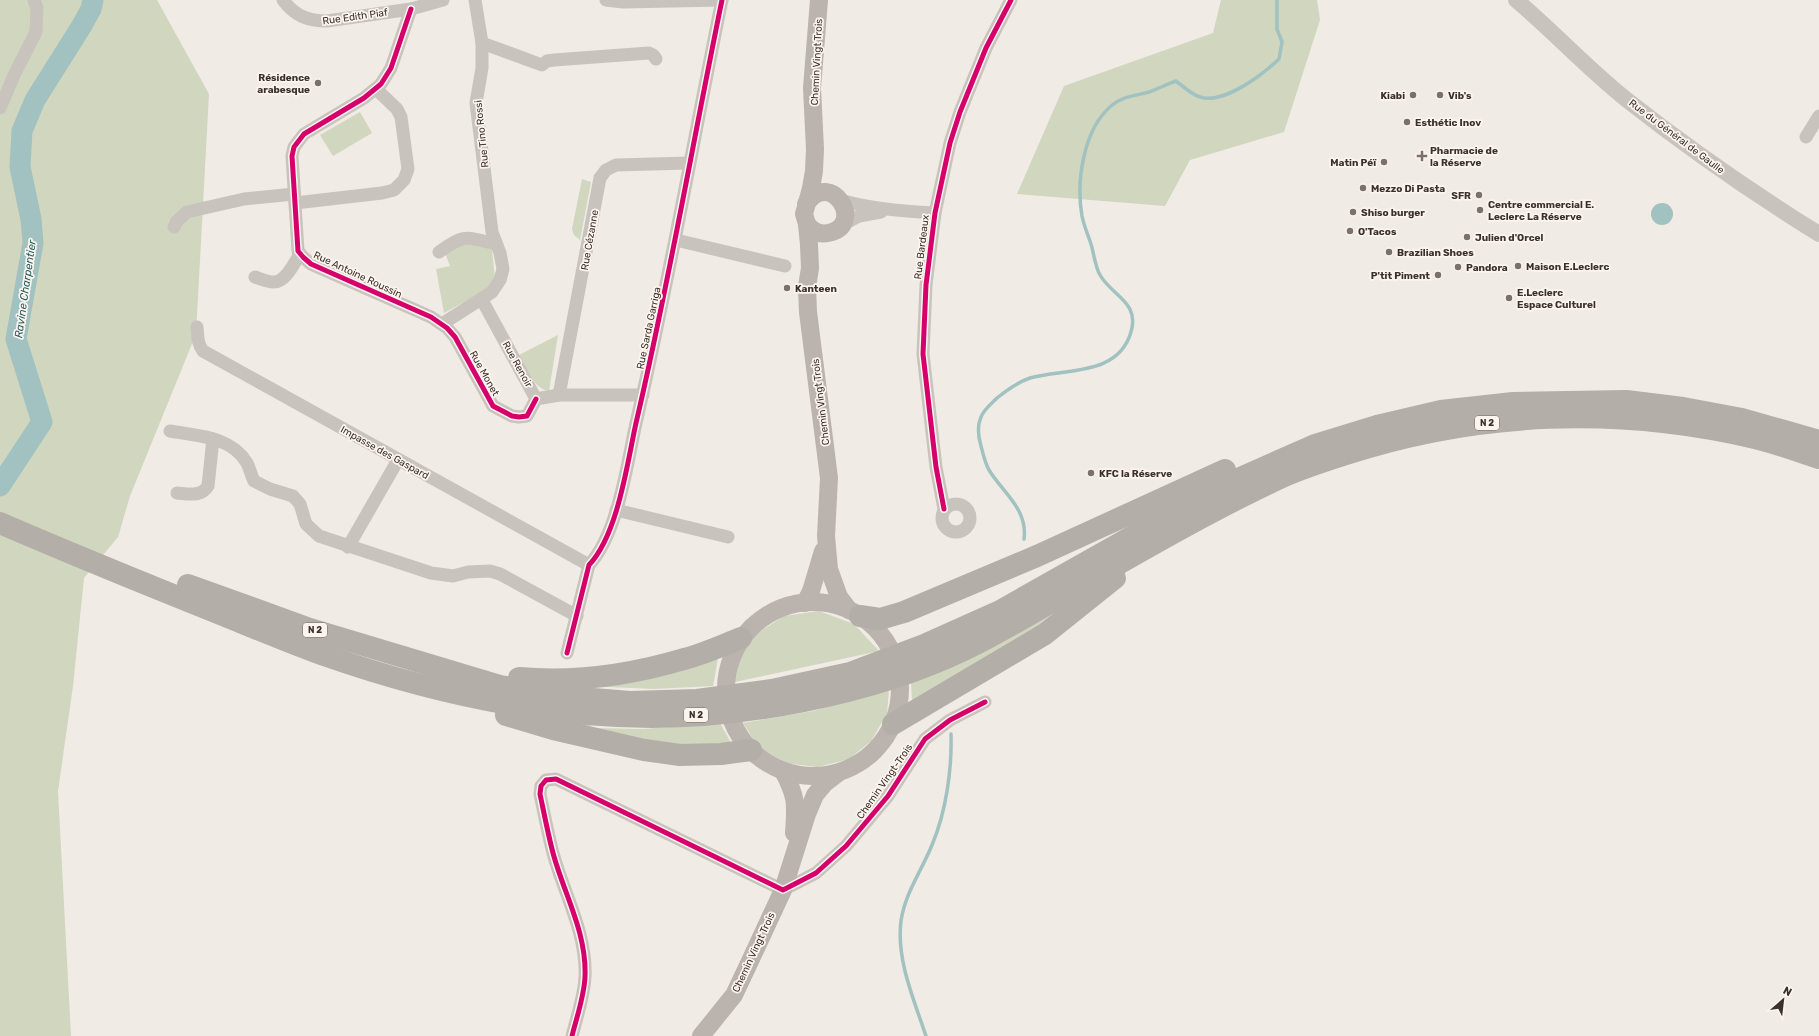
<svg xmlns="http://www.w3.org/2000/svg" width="1819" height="1036" font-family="Rubik,sans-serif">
	<rect width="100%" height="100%" fill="#f0ebe5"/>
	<g fill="#d1d6bf">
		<polygon points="0,0 157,0 209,94 196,334 130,496 118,537 84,578 73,686 58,791 71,1036 0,1036"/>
		<polygon points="1221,0 1317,0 1320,20 1284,132 1190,160 1165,206 1017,194 1064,86 1213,33"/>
		<polygon points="360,112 372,133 333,156 320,135"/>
		<polygon points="582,179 591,182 580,240 574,235 572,229"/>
		<polygon points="463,243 490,247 492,250 495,279 490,288 444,313 436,269 450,266 445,253"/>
		<path d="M558,335l-9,56c-16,-3 -23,-23 -30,-36z"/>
		<polygon points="1065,608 1004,655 912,702 911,681 973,657"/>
		<polygon points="819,611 854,624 879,651 735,682 740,656 756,634 784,616"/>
		<polygon points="718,658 713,686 654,689 587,686"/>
		<polygon points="889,689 887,714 871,741 849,759 818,767 783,763 759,748 743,723 813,711"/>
		<polygon points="720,723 730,741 728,745 684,747 566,726 590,724 591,728 644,729"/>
	</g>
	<circle fill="#a1c2c1" cx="1662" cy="214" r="11"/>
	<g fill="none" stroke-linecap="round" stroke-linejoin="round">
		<g stroke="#a1c2c1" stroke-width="3.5">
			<path d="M1024,539c4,-30 -21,-46 -35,-69 -4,-7 -6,-16 -8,-24 -3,-10 -4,-20 0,-29 3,-8 10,-13 16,-19 10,-8 21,-16 33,-20 34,-10 88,-1 101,-46 9,-30 -19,-36 -31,-57 -5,-9 -6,-21 -9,-31 -3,-9 -7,-18 -9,-28 -6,-34 1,-86 29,-110 11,-10 24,-10 38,-14 9,-3 18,-8 27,-11 8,6 18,16 28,17 24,3 58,-23 75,-39l3,-17 -5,-13v-29"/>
			<path d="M926,1036c-12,-36 -30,-77 -25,-115 4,-28 21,-51 31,-76 14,-33 20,-75 19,-111"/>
		</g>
		<polyline stroke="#a1c2c1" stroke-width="21" points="0,486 42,422 16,339 33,243 31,219 20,167 22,131 35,100 81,27 91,9 93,0"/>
		<g stroke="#c9c3be" stroke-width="13">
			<path d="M283,0c12,16 25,21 44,21l84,-12 32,-9"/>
			<polyline points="606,0 623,2 722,0"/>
			<polyline points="411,9 391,68 381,84 364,98 304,134 294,147 292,156 298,251 303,257 311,264 431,317 447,328 455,337 493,406 512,416 519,417 527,416 536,399"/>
			<polyline points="482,43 542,65 547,61 554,60 649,53 653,55 656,59"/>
			<polyline points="0,108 15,73 36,32 37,8 34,0"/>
			<polyline points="1806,137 1819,116"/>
			<path d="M840,200c32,9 62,11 95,13"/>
			<polyline points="295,203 382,193 394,190 404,180 408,169 401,117 397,109 376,89"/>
			<polyline points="842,225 859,216 881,212"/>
			<polyline points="174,227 177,221 187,212 244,199 294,194"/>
			<polyline points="676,240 785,266"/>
			<path d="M439,252c27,-19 26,-15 57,-8"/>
			<path d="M255,277c6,2 13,5 19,5 12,0 20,-19 26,-28"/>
			<polyline points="482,300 536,399"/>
			<polyline points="442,324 492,292 500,280 503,269 500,253 492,232 476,103 482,68 482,43 475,0"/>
			<path d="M197,327c1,9 0,16 6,24l386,214"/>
			<polyline points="559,395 600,178 606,170 616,165 689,163"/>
			<polyline points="536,399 559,395 643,395"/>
			<path d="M170,431c27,5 61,5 77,32 3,6 4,12 7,18l16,8 23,7 7,8 6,20 13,12 112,37 22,3 15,-4 22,-1 10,3 77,42"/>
			<path d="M177,493c12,1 24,4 31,-7l5,-47"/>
			<circle cx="956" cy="518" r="14"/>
			<polyline points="944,509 936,467 923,354 926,285 935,213 950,143 960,112 986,48 1011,0"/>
			<polyline points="616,510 728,537"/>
			<polyline points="348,547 398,460"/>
			<path d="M567,653l22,-88c29,-31 38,-101 47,-142 33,-140 57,-282 86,-423"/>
			<path d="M572,1036c5,-20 12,-39 13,-59 2,-44 -21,-83 -32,-124 -5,-19 -9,-40 -13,-59l1,-8 5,-6 10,-1 227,111 33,-17 30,-27 42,-50 37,-57 25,-19 35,-18"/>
		</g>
		<path stroke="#c9c3be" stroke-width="16" d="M1516,0c38,32 72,69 111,100 61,48 126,93 192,134"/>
		<g stroke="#bab3ae" stroke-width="18">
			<polyline points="819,0 812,88 815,149 814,171 811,188 804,214 807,224 809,245 810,268 807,287 808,312 829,478 826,536 829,569 839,597 849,610"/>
			<path d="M806,204c25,-37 61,22 22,29 -9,2 -16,-2 -21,-9"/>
			<circle cx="813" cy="689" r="87"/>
			<polyline points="805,603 811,591 823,551"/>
			<path d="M783,771c14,26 13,33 11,62"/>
			<polyline points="701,1036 734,995 751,959 783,890 807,814 815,795 825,783 838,773"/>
		</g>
		<g stroke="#b4aea8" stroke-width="22">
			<path d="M0,523c74,32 148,62 223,92 32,13 65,27 98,39 139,49 289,78 436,55 56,-8 124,-24 177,-46 45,-18 86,-43 128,-67 72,-41 145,-84 220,-119 20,-9 42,-16 64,-23 133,-43 272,-48 409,-16 21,5 43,13 64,20"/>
			<polyline points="188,585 310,629 500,686 556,696 630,702 697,700 772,690 850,673 924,645 1000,611 1220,487 1315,445 1377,426 1441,411 1513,403 1626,401 1683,408 1742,419 1819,441"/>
			<polyline points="860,616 880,619 904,612 1037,556 1225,470"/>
			<path d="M519,678c56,5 111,-3 165,-19 20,-5 39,-14 57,-21"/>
			<polyline points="506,715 553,729 644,750 680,755 721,754 751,750"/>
			<polyline points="893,724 1045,634 1115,578"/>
		</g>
		<g stroke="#fbf5ee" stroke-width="8">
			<g id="cycleway">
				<polyline points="411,9 391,68 381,84 364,98 304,134 294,147 292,156 298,251 303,257 311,264 431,317 447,328 455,337 493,406 512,416 519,417 527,416 536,399"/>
				<polyline points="944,509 936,467 923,354 926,285 935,213 950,143 960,112 986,48 1011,0"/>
				<path d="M567,653l22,-88c29,-31 38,-101 47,-142 33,-140 57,-282 86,-423"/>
				<path d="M572,1036c5,-20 12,-39 13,-59 2,-44 -21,-83 -32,-124 -5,-19 -9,-40 -13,-59l1,-8 5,-6 10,-1 227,111 33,-17 30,-27 42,-50 37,-57 25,-19 35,-18"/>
			</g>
		</g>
		<use href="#cycleway" stroke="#d6006c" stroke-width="5"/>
	</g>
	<g fill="#7a716c" stroke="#fbf5ee" stroke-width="1.5">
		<circle cx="318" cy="83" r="4"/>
		<circle cx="1413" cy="95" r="4"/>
		<circle cx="1440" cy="95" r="4"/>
		<circle cx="1407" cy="122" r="4"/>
		<path d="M1420 150h4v4h4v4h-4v4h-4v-4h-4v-4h4z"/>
		<circle cx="1384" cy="162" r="4"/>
		<circle cx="1363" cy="188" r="4"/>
		<circle cx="1479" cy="195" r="4"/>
		<circle cx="1480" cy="210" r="4"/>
		<circle cx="1353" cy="212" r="4"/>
		<circle cx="1350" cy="231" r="4"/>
		<circle cx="1467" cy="237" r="4"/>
		<circle cx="1389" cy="252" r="4"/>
		<circle cx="1518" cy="266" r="4"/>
		<circle cx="1458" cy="267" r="4"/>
		<circle cx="1438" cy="275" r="4"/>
		<circle cx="787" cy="288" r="4"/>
		<circle cx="1509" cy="298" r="4"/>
		<circle cx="1091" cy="473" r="4"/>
	</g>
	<g text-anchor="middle" stroke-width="3.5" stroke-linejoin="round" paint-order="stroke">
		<g fill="#fbf5ee" stroke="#756b66" stroke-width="1">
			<rect x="1475" y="416" width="24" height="14" rx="3"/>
			<rect x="303" y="623" width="24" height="14" rx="3"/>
			<rect x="684" y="708" width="24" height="14" rx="3"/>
		</g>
		<g font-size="9" font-weight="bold" fill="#3b302b">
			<text x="1487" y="426">N 2</text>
			<text x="315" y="633">N 2</text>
			<text x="696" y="718">N 2</text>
		</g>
		<g font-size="10" fill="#3b302b" stroke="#fbf5ee">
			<text transform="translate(355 16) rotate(-8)" y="4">Rue Edith Piaf</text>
			<text transform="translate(816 62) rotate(-87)" y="4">Chemin Vingt Trois</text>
			<text transform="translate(481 134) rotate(-96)" y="4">Rue Tino Rossi</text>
			<text transform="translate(1677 136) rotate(37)" y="4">Rue du Général de Gaulle</text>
			<text transform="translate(589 240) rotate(-80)" y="4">Rue Cézanne</text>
			<text transform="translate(921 247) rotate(-83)" y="4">Rue Bardeaux</text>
			<text transform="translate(358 274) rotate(25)" y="4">Rue Antoine Roussin</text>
			<text transform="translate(648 328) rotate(-78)" y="4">Rue Sarda Garriga</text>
			<text transform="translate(518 364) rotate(61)" y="4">Rue Renoir</text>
			<text transform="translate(485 373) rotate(61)" y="4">Rue Monet</text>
			<text transform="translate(820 402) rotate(-97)" y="4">Chemin Vingt Trois</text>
			<text transform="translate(385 452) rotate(29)" y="4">Impasse des Gaspard</text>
			<text transform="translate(884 781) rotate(-55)" y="4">Chemin Vingt-Trois</text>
			<text transform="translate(753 952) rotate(-65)" y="4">Chemin Vingt Trois</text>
		</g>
		<g font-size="10" font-weight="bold" fill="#3b302b" stroke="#fbf5ee" text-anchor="start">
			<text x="310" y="81" text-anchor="end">Résidence<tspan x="310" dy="12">arabesque</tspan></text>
			<text x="1405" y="99" text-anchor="end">Kiabi</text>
			<text x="1448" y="99">Vib's</text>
			<text x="1415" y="126">Esthétic Inov</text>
			<text x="1430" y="154">Pharmacie de<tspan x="1430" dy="12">la Réserve</tspan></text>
			<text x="1376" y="166" text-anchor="end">Matin Péï</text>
			<text x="1371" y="192">Mezzo Di Pasta</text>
			<text x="1471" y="199" text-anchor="end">SFR</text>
			<text x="1488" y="208">Centre commercial E.<tspan x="1488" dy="12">Leclerc La Réserve</tspan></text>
			<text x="1361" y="216">Shiso burger</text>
			<text x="1358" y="235">O'Tacos</text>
			<text x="1475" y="241">Julien d'Orcel</text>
			<text x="1397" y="256">Brazilian Shoes</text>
			<text x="1526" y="270">Maison E.Leclerc</text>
			<text x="1466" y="271">Pandora</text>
			<text x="1430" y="279" text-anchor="end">P'tit Piment</text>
			<text x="795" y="292">Kanteen</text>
			<text x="1517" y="296">E.Leclerc<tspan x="1517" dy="12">Espace Culturel</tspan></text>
			<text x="1099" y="477">KFC la Réserve</text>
		</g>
		<g font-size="11" font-style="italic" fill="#1f5a5e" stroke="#fbf5ee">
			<text transform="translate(25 289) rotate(-82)" y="4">Ravine Charpentier</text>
		</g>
	</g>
	<g transform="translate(1783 1000) rotate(28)" stroke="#fbf5ee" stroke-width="3" paint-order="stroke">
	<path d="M0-3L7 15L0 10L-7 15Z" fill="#3b302b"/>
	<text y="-6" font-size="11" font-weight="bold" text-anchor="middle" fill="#3b302b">N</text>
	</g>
</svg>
